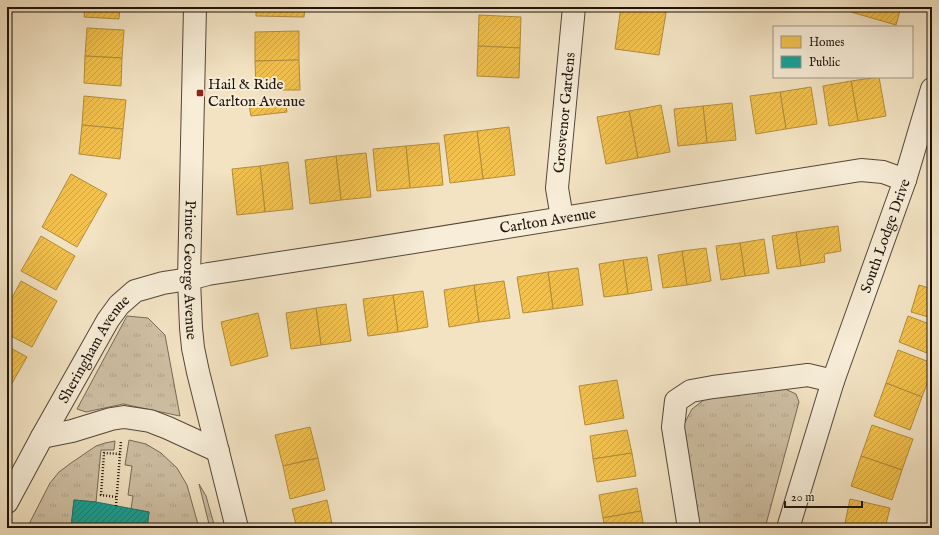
<svg xmlns="http://www.w3.org/2000/svg" width="939" height="535" font-family="'IM FELL English',serif">
	<defs>
		<pattern id="grass-tufts" width="24" height="20" patternUnits="userSpaceOnUse"><rect width="24" height="20" fill="#cfc0a4"/><path d="M3 7l-1-3M5 7V3M7 7l1-3M15 17l-1-3M17 17v-4M19 17l1-3" fill="none" stroke="#b1a48c"/></pattern>
		<pattern id="homes-hatch" width="6" height="6" patternUnits="userSpaceOnUse"><rect width="6" height="6" fill="#f2c14e"/><path d="M-1 1l2-2M0 6l6-6M5 7l2-2" fill="none" stroke="#cfa543"/></pattern>
		<pattern id="public-hatch" width="6" height="6" patternUnits="userSpaceOnUse"><rect width="6" height="6" fill="#17a398"/><path d="M-1 1l2-2M0 6l6-6M5 7l2-2" fill="none" stroke="#14847a"/></pattern>
	</defs>
	<rect width="100%" height="100%" fill="#f3e3c3"/>
	<filter id="stains"><feTurbulence type="fractalNoise" baseFrequency=".005" numOctaves="4"/><feColorMatrix values="0 0 0 0 .2 0 0 0 0 .09 0 0 0 0 .02 0 0 0 .5 -.17"/></filter>
	<radialGradient id="worn" r=".72"><stop offset=".6" stop-color="#630" stop-opacity="0"/><stop offset="1" stop-color="#630" stop-opacity=".3"/></radialGradient>
	<g fill="url(#grass-tufts)" stroke="#766a58">
		<polygon points="127,316 148,318 165,335 180,416 123,404 86,412 77,409"/>
		<polygon points="783,388 796,394 799,402 765,528 700,528 683,426 692,409 705,399"/>
		<polygon points="129,440 146,444 161,453 177,468 187,485 199,528 147,528 149,512 131,509 133,496 128,495 132,466 125,465"/>
		<polygon points="115,441 114,450 101,450 96,502 74,500 71,528 27,528 50,483 59,472 71,463 96,446 105,443"/>
		<polygon points="199,484 206,496 215,528 210,528"/>
	</g>
	<g fill="url(#homes-hatch)" stroke="#b28d3a">
		<polygon points="85,7 120,7 119,19 84,17"/>
		<polygon points="256,7 305,7 304,17 256,16"/>
		<polygon points="621,7 667,7 659,55 615,49"/>
		<polygon points="852,7 901,7 896,25 851,12"/>
		<polygon points="479,15 521,17 520,48 478,46"/>
		<polygon points="87,28 124,30 122,58 85,56"/>
		<polygon points="299,31 299,60 255,61 255,32"/>
		<polygon points="478,46 520,48 519,78 477,76"/>
		<polygon points="85,56 122,58 121,86 84,83"/>
		<polygon points="299,60 300,90 256,90 255,61"/>
		<polygon points="879,77 886,116 858,121 851,81"/>
		<polygon points="851,81 858,121 829,126 823,86"/>
		<polygon points="811,87 817,124 786,129 780,92"/>
		<polygon points="780,92 786,129 756,134 750,96"/>
		<polygon points="84,96 126,100 123,129 82,125"/>
		<polygon points="285,100 287,112 251,116 249,105"/>
		<polygon points="732,103 736,140 707,143 703,106"/>
		<polygon points="661,105 670,152 638,158 629,111"/>
		<polygon points="703,106 707,143 678,146 674,109"/>
		<polygon points="629,111 638,158 606,164 597,117"/>
		<polygon points="82,125 123,129 120,159 79,154"/>
		<polygon points="509,127 515,175 483,179 477,131"/>
		<polygon points="477,131 483,179 450,183 444,135"/>
		<polygon points="439,143 443,185 410,188 406,146"/>
		<polygon points="406,146 410,188 377,191 373,149"/>
		<polygon points="366,153 371,197 341,200 336,156"/>
		<polygon points="336,156 341,200 310,204 305,160"/>
		<polygon points="288,162 293,209 265,212 260,166"/>
		<polygon points="260,166 265,212 237,215 232,169"/>
		<polygon points="71,174 107,194 77,247 42,227"/>
		<polygon points="838,226 841,251 824,254 825,262 801,266 796,232"/>
		<polygon points="796,232 801,266 777,269 772,236"/>
		<polygon points="41,236 75,256 56,290 21,271"/>
		<polygon points="764,239 769,273 745,276 740,243"/>
		<polygon points="740,243 745,276 721,280 716,246"/>
		<polygon points="706,248 711,281 687,285 682,251"/>
		<polygon points="682,251 687,285 663,288 658,255"/>
		<polygon points="647,257 652,290 628,294 623,260"/>
		<polygon points="623,260 628,294 604,297 599,264"/>
		<polygon points="578,268 583,305 553,309 548,272"/>
		<polygon points="548,272 553,309 523,313 517,277"/>
		<polygon points="21,281 57,301 32,347 7,334 7,307"/>
		<polygon points="504,281 510,318 479,322 474,285"/>
		<polygon points="474,285 479,322 449,327 444,290"/>
		<polygon points="919,285 932,289 932,318 911,312"/>
		<polygon points="423,291 428,327 398,332 393,295"/>
		<polygon points="393,295 398,332 368,336 363,299"/>
		<polygon points="346,304 351,341 321,345 316,308"/>
		<polygon points="316,308 321,345 291,349 286,313"/>
		<polygon points="258,313 268,356 231,366 221,322"/>
		<polygon points="908,316 932,325 932,355 899,342"/>
		<polygon points="7,346 27,357 7,392"/>
		<polygon points="898,350 932,363 932,370 922,397 886,383"/>
		<polygon points="617,380 624,418 585,425 579,386"/>
		<polygon points="886,383 922,397 910,430 874,416"/>
		<polygon points="872,425 913,439 902,470 861,456"/>
		<polygon points="310,427 318,458 283,466 275,435"/>
		<polygon points="627,430 632,453 593,459 590,436"/>
		<polygon points="632,453 636,476 597,482 593,459"/>
		<polygon points="861,456 902,470 892,500 851,486"/>
		<polygon points="318,458 325,490 290,499 283,466"/>
		<polygon points="637,488 641,511 603,518 599,495"/>
		<polygon points="850,499 890,508 885,528 844,528"/>
		<polygon points="327,500 333,528 297,528 292,509"/>
		<polygon points="641,511 644,528 605,528 603,518"/>
	</g>
	<polygon fill="url(#public-hatch)" stroke="#19786e" points="74,500 96,502 149,512 147,528 71,528"/>
	<g fill="none" stroke-linecap="round" stroke-linejoin="round">
		<g stroke="#53473a" stroke-width="24">
			<g id="minor">
				<path id="s1" d="M195,7l-6,272 2,49 2,20 5,24 39,156"/>
				<path id="s2" d="M562,218l-5,-30 17,-181"/>
				<polyline points="42,437 72,431 111,419 124,417 150,421 168,428 218,451"/>
				<path id="s3" d="M7,502l35,-65 66,-117 11,-15 16,-14 28,-8 26,-4 19,-5 150,-23 503,-81 22,2 22,8"/>
				<polyline points="689,528 673,427 676,401 691,391 713,387 808,375 833,381"/>
				<path id="s4" d="M788,528l45,-147 72,-201 27,-91"/>
			</g>
		</g>
		<g stroke="#1e130c" stroke-width="2.5" stroke-dasharray="1 2" stroke-linecap="butt">
			<polyline points="116,497 101,495 104,453 120,454"/>
			<polyline points="116,506 121,441"/>
		</g>
		<use href="#minor" stroke="#f7edd8" stroke-width="22"/>
	</g>
	<rect fill="#8f2418" stroke="#f7edd8" stroke-width="1.5" x="196" y="89" width="8" height="8" rx="2"/>
	<g text-anchor="middle" stroke-width="4" stroke-linejoin="round" paint-order="stroke">
		<g font-size="15" fill="#1e130c" stroke="#f7edd8" text-anchor="start">
			<text x="208" y="89">Hail &amp; Ride<tspan x="208" dy="17">Carlton Avenue</tspan></text>
		</g>
		<g font-size="15" fill="#1e130c" stroke="#f7edd8">
			<text dy="5" stroke="none"><textPath href="#s2" startOffset="106">Grosvenor Gardens</textPath></text>
			<text dy="5" stroke="none"><textPath href="#s3" startOffset="667">Carlton Avenue</textPath></text>
			<text dy="5" stroke="none"><textPath href="#s4" startOffset="308">South Lodge Drive</textPath></text>
			<text dy="5" stroke="none"><textPath href="#s1" startOffset="263">Prince George Avenue</textPath></text>
			<text dy="5" stroke="none"><textPath href="#s3" startOffset="176">Sheringham Avenue</textPath></text>
		</g>
	</g>
	<rect width="939" height="535" fill="none" stroke="#f3e3c3" stroke-width="24"/>
	<rect x="8" y="8" width="923" height="519" fill="none" stroke="#1e130c" stroke-width="2"/>
	<rect x="12" y="12" width="915" height="511" fill="none" stroke="#1e130c"/>
	<rect x="773" y="26" width="140" height="52" fill="#f7edd8" stroke="#a09686"/>
	<rect x="781" y="36" width="20" height="12" fill="#f2c14e" stroke="#a09686"/>
	<text x="809" y="46" font-size="12" fill="#1e130c">Homes</text>
	<rect x="781" y="56" width="20" height="12" fill="#17a398" stroke="#a09686"/>
	<text x="809" y="66" font-size="12" fill="#1e130c">Public</text>
	<path d="M785 501v6h77v-6" fill="none" stroke="#1e130c" stroke-width="2"/>
	<text x="791" y="501" font-size="12" fill="#1e130c" stroke="#f7edd8" stroke-width="3" paint-order="stroke">20 m</text>
	<rect width="100%" height="100%" filter="url(#stains)"/>
	<rect width="100%" height="100%" fill="url(#worn)"/>
</svg>
